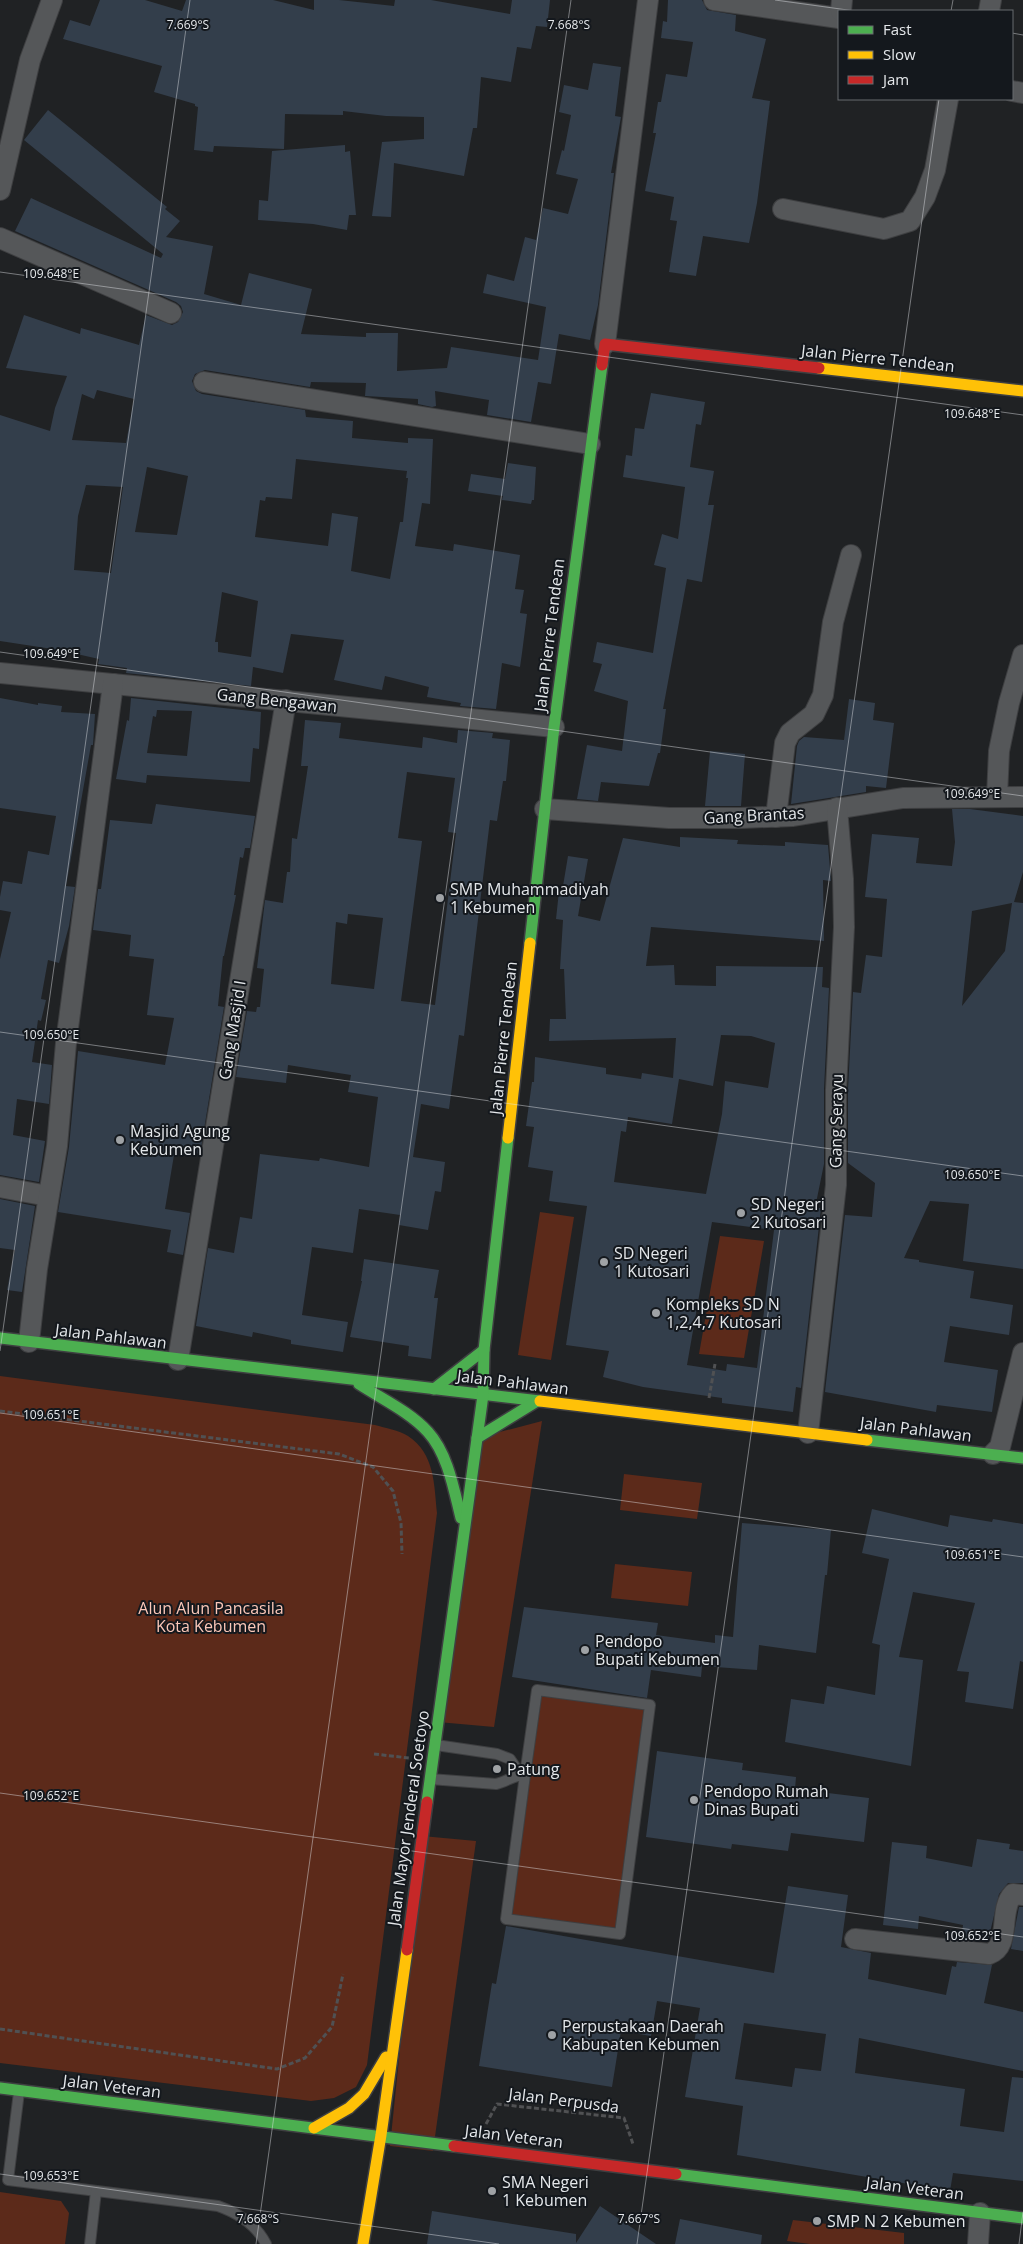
<svg xmlns="http://www.w3.org/2000/svg" width="1023" height="2244" font-family="'Open Sans',sans-serif">
	<rect width="100%" height="100%" fill="#202224"/>
	<g fill="#5c2a1a">
		<polygon points="540,1212 574,1217 551,1360 518,1355"/>
		<polygon points="720,1236 764,1241 744,1358 699,1354"/>
		<path d="M0,1376l375,49c10,3 24,5 33,11 27,18 26,48 29,77l-70,552 -11,22 -22,11 -23,3 -311,-38z"/>
		<polygon points="542,1421 494,1727 438,1722 477,1438"/>
		<polygon points="624,1474 702,1483 697,1519 620,1510"/>
		<polygon points="615,1564 692,1572 688,1606 611,1598"/>
		<polygon points="537,1690 650,1705 620,1934 506,1919"/>
		<polygon points="422,1836 476,1841 433,2151 390,2146"/>
		<polygon points="0,2192 61,2201 69,2213 65,2244 0,2244"/>
		<polygon points="793,2220 904,2233 904,2244 810,2244 787,2241"/>
	</g>
	<g fill="#333e4b" fill-rule="evenodd">
		<polygon points="100,0 145,0 182,11 186,0 273,0 314,10 314,0 339,0 394,6 395,0 431,0 510,14 512,0 550,0 547,27 536,26 531,49 517,47 511,82 481,77 477,128 473,128 464,176 394,163 391,217 372,216 382,142 424,139 424,117 386,116 343,111 343,115 285,114 284,149 214,146 213,152 194,150 198,107 195,106 195,104 154,92 162,66 63,39 70,20 90,26"/>
		<polygon points="668,0 702,0 707,10 736,15 735,31 766,39 752,98 770,101 757,203 749,243 703,236 696,276 669,272 677,221 670,220 674,197 645,191 656,133 653,133 658,102 661,102 666,74 687,77 693,42 661,38 663,21 667,22"/>
		<path d="M593,63l28,4 -6,49 6,1 -10,56h3l-16,132 -8,35 -31,-6 -8,50 -13,-2 -7,40 -44,-7 2,-15 -54,-9 1,15 -4,1 -14,-3v-5l-53,-3 1,-13 -55,-1 -1,5 -105,-17 -10,4 -3,7 4,10 6,3 103,16 1,7 47,4 -1,17 56,5v-5l25,1 -3,65 -8,-1 -7,43 38,5 1,-7 66,11 -5,34 9,1 -4,23 7,1 -5,39 -2,14 -18,-4 -6,46 -36,-3 1,-3 -34,-6 2,-10 -44,-11 -3,14 -48,-10 10,-40 -53,-6 -8,39 -30,-6 -2,19 -125,-13 1,-5 -29,-4 1,-5 -40,-9 -59,-9v-226l50,16 5,-23 12,-32 -61,-8 18,-53 56,19 1,-6 58,17 7,-30 26,10 6,-3 5,-10 -2,-6 -5,-4 -161,-71 16,-33 130,60 2,-4 -139,-114 24,-30 119,97 -2,2 15,12 -14,16 47,9 -9,48 37,11 8,-32 63,16 -11,45 65,3v-4h32l-1,38 50,-3 4,-21 87,13 8,-53 -63,-14 4,-19 27,7 11,-44 11,3 7,-32 25,6 10,-35 -22,-5 6,-24 2,1 7,-36 -12,-3 5,-27 24,5zM97,390l37,9 -8,44 -54,-3 10,-46 12,5zM296,459l111,12 -1,7h2l-5,44h-3l-10,57 -39,-8 7,-54 -26,-4 -4,33 -73,-9 5,-37 5,1 1,-4 26,2zM147,467l41,9 -11,59 -42,-3zM86,485l37,2 -12,86 -37,-3 4,-54zM222,592l36,9 -7,56 -33,-5v-10h-3z"/>
		<polygon points="345,145 345,152 350,151 356,215 349,215 347,230 313,224 258,220 259,200 268,201 272,151"/>
		<polygon points="651,393 705,402 701,425 696,424 690,467 714,471 708,505 714,505 702,582 687,579 663,709 666,709 660,753 658,753 649,786 601,782 598,801 577,799 587,745 622,751 628,701 594,691 602,664 593,662 597,642 653,653 666,568 654,565 662,534 678,539 685,487 623,477 626,455 632,456 635,428 644,429"/>
		<polygon points="508,463 536,467 534,500 532,500 531,504 502,500 503,496 468,491 471,474 505,479"/>
		<polygon points="0,698 38,705 38,703 62,706 61,712 95,714 93,745 91,745 66,886 75,887 69,926 59,963 48,960 41,999 46,1000 41,1021 38,1020 32,1062 52,1065 49,1104 17,1099 13,1135 45,1141 39,1182 0,1175 0,959 11,912 0,910 0,897 3,881 22,884 28,851 49,855 56,816 0,808"/>
		<path d="M131,698l130,14 -2,37 -6,-1 -3,34 -103,-7 -1,8 -30,-4 11,-59 2,1zM157,710l35,1 -5,45 -40,-3 6,-37 3,1z"/>
		<polygon points="849,699 875,703 873,720 894,723 886,788 866,786 866,792 791,804 797,746 799,741 804,737 844,740"/>
		<path d="M305,720l36,3 -2,15 83,10 1,-11 34,6 1,-13 35,3 -1,5 18,2 -4,41h-3l-6,40 -7,-1 -26,216 -5,-1 -10,74 -28,-5 -8,53 32,5 -4,30 -6,-1 -7,39 -29,-5 1,-10 -41,-6 -6,44 -41,-6 -10,68 46,7 -5,30 -52,-8v-4l-38,-8 -1,5 -56,-11 12,-78 26,5 6,-36 12,2 8,-65 59,7 1,-3 49,9 9,-70 -30,-5 3,-17 -63,-10 -2,18 -50,-6 11,-66 9,1 1,-5h3l4,-38 -7,-1 8,-68 18,3 4,-31h3l2,-34 5,1 11,-73h-7zM407,772l48,6 -7,54 8,1 -21,172 -34,-4 21,-160 -24,-3zM348,914l35,4 -9,71 -43,-5 5,-62 11,2z"/>
		<polygon points="710,751 745,754 741,806 705,806"/>
		<polygon points="156,804 255,816 250,848 245,848 243,858 240,857 234,895 236,895 224,956 223,956 218,1006 224,1007 200,1154 175,1149 165,1209 190,1213 183,1255 167,1252 171,1230 58,1212 69,1147 78,1051 165,1065 174,1018 147,1015 154,959 129,956 131,935 93,930 98,889 101,889 110,820 152,824"/>
		<path d="M952,809h18l53,7v56l-9,30 9,1v366l-60,-8 6,-57 -39,-3 -26,57 15,2v2l55,9 -4,27 43,7 -4,30 -59,-9 -6,36 54,8 -6,42 -55,-7 -1,7 -111,-20 20,-177 27,2 3,-34 -27,-20v-73l5,-98 8,1 5,-38 16,2 5,-58 -22,-2 7,-63 47,4 -3,25 36,3 3,-24zM1012,903l-7,48 -43,55 10,-95z"/>
		<path d="M680,837l58,3 -1,4 48,2v-4l43,3 3,36 -8,-1 1,61 -173,-14 -5,39 28,-1 1,20 41,1v-20l107,1 -1,20 7,1 -5,101v75l-9,44h6l-20,180 -5,-1 -3,25 -71,-9v-5l-79,-11 -40,-10 6,-26 -43,-6 21,-139 -38,-5 4,-30 -25,-4 6,-40 -8,-1 6,-44h2l1,-25 71,11v6l35,5 1,-6 31,5 3,-40 -127,3 1,-22h16l-2,-50h-4l3,-49 -7,-1 3,-28 3,1 6,-36 20,3 -10,57 22,5 23,-83 57,9zM721,1035l30,1 24,7 -7,45 -43,-7 -3,33 -16,80 -92,-12 7,-51 5,1 2,-15 44,7 7,-45 34,7zM712,1222l62,8 -17,138 -30,-4 -1,7 -39,-6z"/>
		<polygon points="0,1199 35,1206 22,1292 7,1290 15,1250 0,1248"/>
		<polygon points="364,1259 439,1270 434,1298 438,1298 431,1359 408,1356 409,1346 350,1337 362,1281 361,1281"/>
		<polygon points="872,1509 948,1527 950,1515 992,1522 993,1519 1023,1524 1023,1662 1020,1661 1013,1709 965,1702 969,1672 957,1671 975,1603 913,1592 899,1657 923,1660 911,1766 785,1742 791,1699 824,1704 827,1686 875,1695 880,1645 872,1643 889,1559 862,1553"/>
		<polygon points="742,1523 831,1530 827,1575 825,1575 816,1653 759,1645 757,1670 702,1666 701,1677 651,1670 647,1698 512,1677 524,1607 658,1623 656,1635 715,1643 715,1635 733,1637"/>
		<polygon points="657,1751 743,1763 742,1770 796,1777 795,1789 869,1798 864,1842 791,1833 788,1851 732,1844 731,1849 646,1837"/>
		<polygon points="977,1839 1010,1844 1009,1849 1023,1851 1023,1883 1008,1883 999,1894 988,1941 961,1939 963,1925 919,1916 918,1929 883,1925 892,1842 927,1846 926,1858 972,1867"/>
		<path d="M788,1886l60,9 -7,52 30,6 -3,26 78,16 6,-29 4,1 1,-5 35,3 -8,38 39,9v59l-164,-33 -4,35 110,16 -5,37 44,6 8,-55 11,1v103l-70,-8 -3,18 -213,-36 6,-49 -58,-9 15,-89 -43,-7 -6,35 -30,-5 -9,56 -133,-21 13,-83 4,1 10,-58 268,47zM744,2023l82,11 -5,37 -26,-3 -3,19 -57,-8z"/>
		<polygon points="1019,1907 1023,1907 1023,1951 1011,1949"/>
		<polygon points="600,2206 656,2244 427,2244 432,2211 576,2234 576,2243"/>
		<polygon points="680,2219 762,2235 761,2244 675,2244"/>
	</g>
	<g fill="none" stroke-linecap="round" stroke-linejoin="round">
		<g stroke="#3e3f41" stroke-width="12">
			<g id="lane">
				<polyline points="436,1745 497,1754 510,1759 520,1774"/>
				<path d="M430,1779l66,5c10,-2 20,-10 29,-9l12,-85 113,15 -30,229 -114,-15 19,-144"/>
				<path d="M19,2092l-11,88 210,26c20,7 38,18 48,38"/>
				<polyline points="90,2244 96,2191"/>
			</g>
		</g>
		<g stroke="#3e3f41" stroke-width="22">
			<g id="street">
				<polyline points="714,0 839,18"/>
				<polyline points="841,11 842,0"/>
				<polyline points="989,11 991,0"/>
				<polyline points="1012,91 1023,93"/>
				<polyline points="0,190 30,60 52,0"/>
				<polyline points="783,209 884,229 910,221 925,197 935,170 948,99"/>
				<polyline points="0,238 171,313"/>
				<polyline points="605,344 648,0"/>
				<polyline points="204,382 590,444"/>
				<polyline points="0,673 554,727"/>
				<polyline points="997,797 999,751 1009,703 1023,655"/>
				<polyline points="545,809 669,818 741,818 793,816 903,798 1023,797"/>
				<polyline points="776,817 785,743 790,733 814,714 823,695 833,622 851,555"/>
				<polyline points="0,1187 48,1196"/>
				<polyline points="29,1342 37,1269 57,1146 66,1043 113,684"/>
				<polyline points="178,1360 286,700"/>
				<polyline points="808,1433 836,1185 836,1090 844,927 843,879 837,808"/>
				<polyline points="993,1454 1000,1447 1023,1353"/>
				<path d="M855,1939l134,15c23,-8 9,-44 24,-60l10,1"/>
				<polyline points="978,2244 980,2213"/>
			</g>
		</g>
		<g stroke="#3e3f41" stroke-width="14">
			<g id="fast">
				<polyline points="530,943 554,727 602,365"/>
				<polyline points="0,1338 540,1401"/>
				<path d="M359,1384c23,15 51,28 69,48 20,22 26,58 33,86"/>
				<polyline points="434,1389 484,1350"/>
				<polyline points="477,1438 537,1401"/>
				<polyline points="867,1440 1023,1458"/>
				<polyline points="427,1802 483,1395 484,1350 508,1138"/>
				<polyline points="0,2088 454,2146"/>
				<polyline points="676,2174 1023,2218"/>
			</g>
		</g>
		<g stroke="#3e3f41" stroke-width="14">
			<g id="slow">
				<polyline points="819,368 1023,391"/>
				<polyline points="508,1138 530,943"/>
				<polyline points="540,1401 867,1440"/>
				<polyline points="314,2128 349,2108 364,2094 386,2057"/>
				<polyline points="363,2244 381,2135 407,1950"/>
			</g>
		</g>
		<g stroke="#3e3f41" stroke-width="14">
			<g id="jam">
				<polyline points="602,365 605,344 819,368"/>
				<polyline points="407,1950 427,1802"/>
				<polyline points="454,2146 676,2174"/>
			</g>
		</g>
		<g stroke="#505153" stroke-width="3" stroke-dasharray="5 2.5" stroke-linecap="butt">
			<polyline points="709,1398 715,1364"/>
			<polyline points="0,1411 339,1454 373,1467 393,1491 401,1523 402,1554"/>
			<polyline points="374,1754 409,1758"/>
			<polyline points="0,2029 277,2069 305,2058 332,2027 343,1974"/>
			<polyline points="486,2124 497,2104 624,2118 633,2144"/>
		</g>
		<use href="#lane" stroke="#555759" stroke-width="10"/>
		<use href="#street" stroke="#555759" stroke-width="20"/>
		<use href="#fast" stroke="#4caf50" stroke-width="11"/>
		<use href="#slow" stroke="#ffc107" stroke-width="11"/>
		<use href="#jam" stroke="#c62828" stroke-width="11"/>
	</g>
	<path fill="none" stroke="#e4e7ea" stroke-width="1" stroke-opacity="0.45" d="M775,0l80,11M951,11l2,-11M1012,33l11,2M0,272l1023,143M0,652l1023,144M0,1032l1023,144M0,1351l190,-1351M0,1413l1023,144M0,1793l1023,144M0,2174l499,70M256,2244l315,-2244M637,2244l302,-2145M1019,2244l4,-32"/>
	<g fill="#9fa2a5" stroke="#14181d" stroke-width="2">
		<circle cx="440" cy="898" r="5"/>
		<circle cx="120" cy="1140" r="5"/>
		<circle cx="741" cy="1213" r="5"/>
		<circle cx="604" cy="1262" r="5"/>
		<circle cx="656" cy="1313" r="5"/>
		<circle cx="585" cy="1650" r="5"/>
		<circle cx="497" cy="1769" r="5"/>
		<circle cx="694" cy="1800" r="5"/>
		<circle cx="552" cy="2035" r="5"/>
		<circle cx="492" cy="2191" r="5"/>
		<circle cx="817" cy="2221" r="5"/>
	</g>
	<g text-anchor="middle" stroke-width="4" stroke-linejoin="round" paint-order="stroke">
		<g font-size="16" fill="#e4e7ea" stroke="#14181d">
			<text transform="translate(878 358) rotate(6)" y="6">Jalan Pierre Tendean</text>
			<text transform="translate(549 635) rotate(-83)" y="6">Jalan Pierre Tendean</text>
			<text transform="translate(277 700) rotate(6)" y="6">Gang Bengawan</text>
			<text transform="translate(754 815) rotate(-3)" y="6">Gang Brantas</text>
			<text transform="translate(232 1030) rotate(-81)" y="6">Gang Masjid I</text>
			<text transform="translate(503 1038) rotate(-84)" y="6">Jalan Pierre Tendean</text>
			<text transform="translate(836 1121) rotate(-89)" y="6">Gang Serayu</text>
			<text transform="translate(111 1336) rotate(7)" y="6">Jalan Pahlawan</text>
			<text transform="translate(513 1382) rotate(7)" y="6">Jalan Pahlawan</text>
			<text transform="translate(916 1429) rotate(7)" y="6">Jalan Pahlawan</text>
			<text transform="translate(408 1818) rotate(-82)" y="6">Jalan Mayor Jenderal Soetoyo</text>
			<text transform="translate(112 2086) rotate(7)" y="6">Jalan Veteran</text>
			<text transform="translate(564 2100) rotate(7)" y="6">Jalan Perpusda</text>
			<text transform="translate(514 2136) rotate(7)" y="6">Jalan Veteran</text>
			<text transform="translate(915 2188) rotate(7)" y="6">Jalan Veteran</text>
		</g>
		<g font-size="16" fill="#e4e7ea" stroke="#14181d" text-anchor="start">
			<text x="450" y="895">SMP Muhammadiyah<tspan x="450" dy="18">1 Kebumen</tspan></text>
			<text x="130" y="1137">Masjid Agung<tspan x="130" dy="18">Kebumen</tspan></text>
			<text x="751" y="1210">SD Negeri<tspan x="751" dy="18">2 Kutosari</tspan></text>
			<text x="614" y="1259">SD Negeri<tspan x="614" dy="18">1 Kutosari</tspan></text>
			<text x="666" y="1310">Kompleks SD N<tspan x="666" dy="18">1,2,4,7 Kutosari</tspan></text>
			<text x="595" y="1647">Pendopo<tspan x="595" dy="18">Bupati Kebumen</tspan></text>
			<text x="507" y="1775">Patung</text>
			<text x="704" y="1797">Pendopo Rumah<tspan x="704" dy="18">Dinas Bupati</tspan></text>
			<text x="562" y="2032">Perpustakaan Daerah<tspan x="562" dy="18">Kabupaten Kebumen</tspan></text>
			<text x="502" y="2188">SMA Negeri<tspan x="502" dy="18">1 Kebumen</tspan></text>
			<text x="827" y="2227">SMP N 2 Kebumen</text>
		</g>
		<g font-size="16" fill="#fbc7b8" stroke="#14181d">
			<text x="211" y="1614">Alun Alun Pancasila<tspan x="211" dy="18">Kota Kebumen</tspan></text>
		</g>
	</g>
	<g font-size="12" text-anchor="middle" fill="#e4e7ea" stroke="#14181d" stroke-width="4" stroke-linejoin="round" paint-order="stroke">
		<text x="188" y="29">7.669°S</text>
		<text x="569" y="29">7.668°S</text>
		<text x="51" y="278">109.648°E</text>
		<text x="972" y="418">109.648°E</text>
		<text x="51" y="658">109.649°E</text>
		<text x="972" y="798">109.649°E</text>
		<text x="51" y="1039">109.650°E</text>
		<text x="972" y="1179">109.650°E</text>
		<text x="51" y="1419">109.651°E</text>
		<text x="972" y="1559">109.651°E</text>
		<text x="51" y="1800">109.652°E</text>
		<text x="972" y="1940">109.652°E</text>
		<text x="51" y="2180">109.653°E</text>
		<text x="258" y="2223">7.668°S</text>
		<text x="639" y="2223">7.667°S</text>
	</g>
	<rect x="838" y="10" width="175" height="90" fill="#14181d" stroke="#676b6f"/>
	<rect x="848" y="26" width="25" height="8" fill="#4caf50" stroke="#676b6f"/>
	<text x="883" y="35" font-size="15" fill="#e4e7ea">Fast</text>
	<rect x="848" y="51" width="25" height="8" fill="#ffc107" stroke="#676b6f"/>
	<text x="883" y="60" font-size="15" fill="#e4e7ea">Slow</text>
	<rect x="848" y="76" width="25" height="8" fill="#c62828" stroke="#676b6f"/>
	<text x="883" y="85" font-size="15" fill="#e4e7ea">Jam</text>
</svg>
